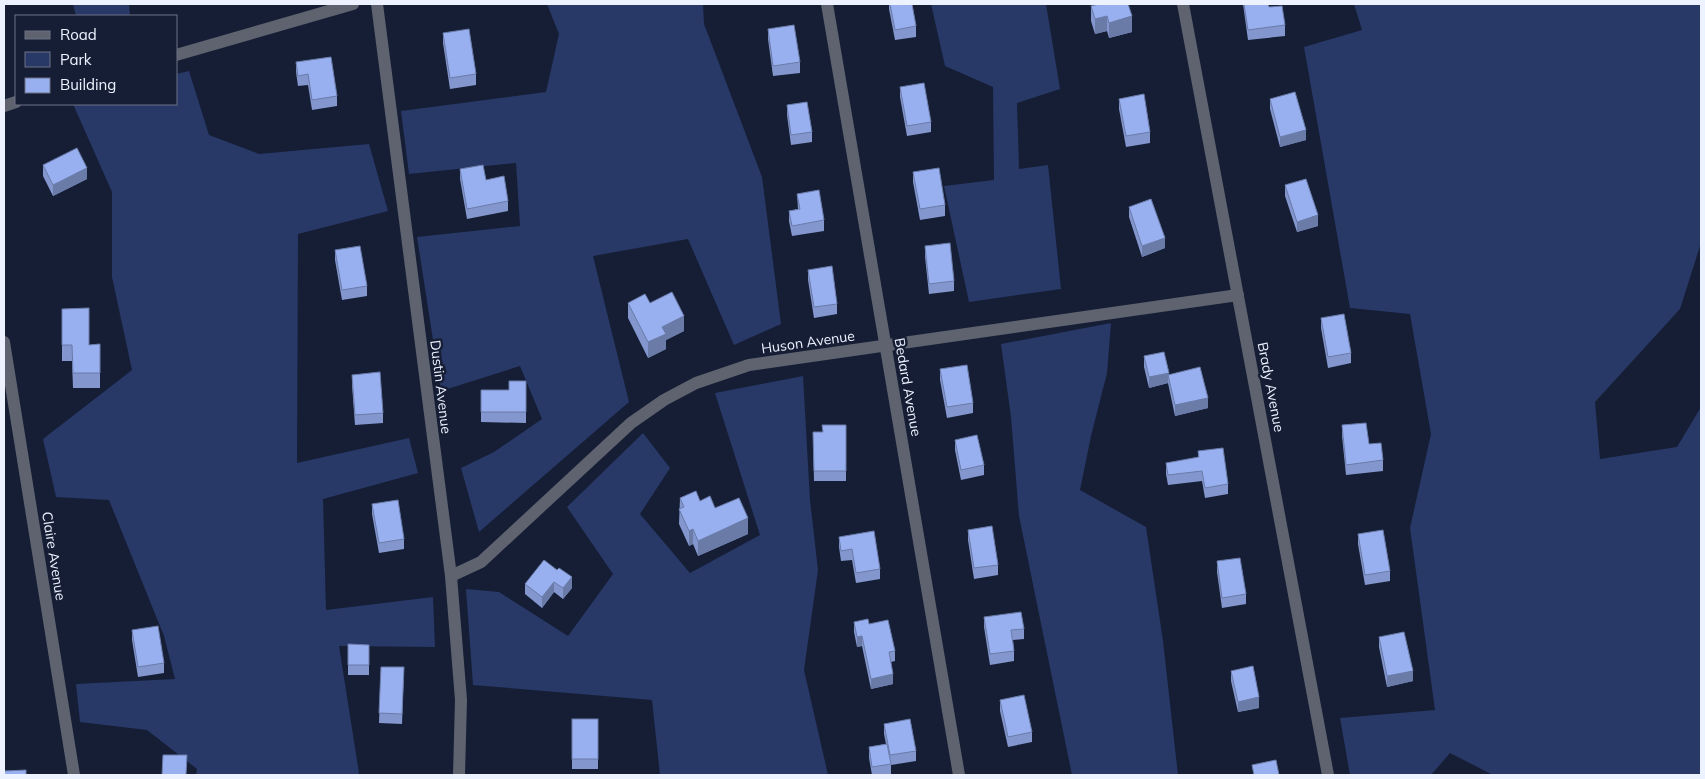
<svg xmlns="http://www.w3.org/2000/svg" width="1705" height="779" font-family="Mulish,sans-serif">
	<rect width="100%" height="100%" fill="#161e35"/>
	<g fill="#283867">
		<polygon points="73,4 129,4 130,16 76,16"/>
		<polygon points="547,4 703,4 704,24 762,177 781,324 734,345 688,239 593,256 629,402 479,532 461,468 494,452 542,419 520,366 441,391 417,237 520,226 516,163 409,174 401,111 546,92 559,34"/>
		<polygon points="931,4 1046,4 1060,89 1017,103 1019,169 1048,165 1061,289 969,302 944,186 994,180 993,87 945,66"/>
		<polygon points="1354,4 1701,4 1701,243 1680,309 1595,402 1600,459 1677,447 1701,407 1701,775 1493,775 1450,753 1431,775 1350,775 1340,718 1435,710 1410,528 1431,434 1410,314 1350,308 1304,47 1362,30"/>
		<polygon points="189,71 209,135 259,154 369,144 388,211 298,234 297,463 409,438 418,473 323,499 326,610 433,597 435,647 339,646 359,773 357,775 196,775 197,769 147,730 80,722 76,684 175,679 164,636 109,500 56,497 43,439 132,370 112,277 112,192 73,104 176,104 176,74"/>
		<polygon points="1111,323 1107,373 1091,436 1080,490 1146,527 1163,641 1178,775 1072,775 1019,516 1011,417 1001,344"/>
		<polygon points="803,376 810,500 818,570 804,670 828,775 660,775 652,700 473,685 466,589 499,592 568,636 613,574 567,507 643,433 670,468 640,514 690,573 760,535 715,393"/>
	</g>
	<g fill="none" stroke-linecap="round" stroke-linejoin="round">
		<g stroke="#5e636f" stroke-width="12">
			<polyline points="377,4 451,576 461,700 459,775"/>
			<polyline points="827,4 959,775"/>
			<polyline points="1183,4 1328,775"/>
			<polyline points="176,55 353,4"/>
			<polyline points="4,106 16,102"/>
			<polyline points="4,342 74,775"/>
			<polyline points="451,576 481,562 631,423 664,400 696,383 749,365 1238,295"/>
		</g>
	</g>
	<g fill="#8397ce">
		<polygon points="889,4 912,4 916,26 916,37 895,40 889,9"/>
		<polygon points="1243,4 1268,4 1269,7 1285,25 1285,36 1248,40"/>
		<polygon points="1091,6 1132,32 1109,38 1107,31 1095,34 1091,21"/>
		<polygon points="768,29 800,62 800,73 773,76 768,39"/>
		<polygon points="443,33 476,74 476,85 450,89 443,43"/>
		<polygon points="296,62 337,96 337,106 312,110 308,85 298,86 296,72"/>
		<polygon points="900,87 931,122 931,132 907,136 900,97"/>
		<polygon points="1119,99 1150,132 1150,143 1126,147 1119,109"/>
		<polygon points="1270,99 1306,140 1280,147 1270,109"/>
		<polygon points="787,105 812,132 812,142 791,145 787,115"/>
		<polygon points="43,165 87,179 53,196 43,176"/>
		<polygon points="460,169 486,180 508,201 508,211 467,219 460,179"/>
		<polygon points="913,172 945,205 945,216 920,220 913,182"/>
		<polygon points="1285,185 1318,226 1297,232 1285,196"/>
		<polygon points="797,194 824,220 824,231 792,236 789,221 789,211 798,209"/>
		<polygon points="1129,207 1165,248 1142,257 1129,217"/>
		<polygon points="925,246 954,281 954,291 929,294 925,257"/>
		<polygon points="335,250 367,286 367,296 342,300 335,260"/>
		<polygon points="808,270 837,304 837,314 814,318 808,280"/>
		<polygon points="628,303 650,303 684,331 666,340 666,349 648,358 628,318"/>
		<polygon points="62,309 89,345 100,344 100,388 73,388 72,361 62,361"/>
		<polygon points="1321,318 1351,353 1351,363 1328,368 1321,328"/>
		<polygon points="1144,356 1169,374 1208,408 1175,416 1168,383 1149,388 1144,367"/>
		<polygon points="940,369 973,403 973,413 947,418 940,380"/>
		<polygon points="352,375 383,413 383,423 355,425 352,385"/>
		<polygon points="526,381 526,423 481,422 481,390 509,390"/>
		<polygon points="846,425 846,481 814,481 813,432 822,432"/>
		<polygon points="1342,425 1369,444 1383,460 1383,471 1346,475 1342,436"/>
		<polygon points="955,440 984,465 984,475 961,480 955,450"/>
		<polygon points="1198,451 1228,484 1228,494 1205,498 1202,481 1168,485 1166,474 1166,463 1198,458"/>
		<polygon points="680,498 700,501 715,508 748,534 698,556 693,544 689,546 679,524"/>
		<polygon points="372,504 404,539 404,549 379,553 372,514"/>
		<polygon points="968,530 998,565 998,575 974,579 968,540"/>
		<polygon points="1358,534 1390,571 1390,581 1365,585 1358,544"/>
		<polygon points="839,537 880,569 880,579 856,583 852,560 841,561 839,547"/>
		<polygon points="544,560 572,588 563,599 554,592 542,608 525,594 525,584"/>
		<polygon points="1217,561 1246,594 1246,604 1222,608 1217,572"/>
		<polygon points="984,617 1024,629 1024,639 1013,640 1014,651 1014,661 990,665 984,627"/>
		<polygon points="854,622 869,624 895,651 895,661 891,662 893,684 871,689 862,646 857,647 854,632"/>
		<polygon points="132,630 164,663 164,673 138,677 132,640"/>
		<polygon points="1379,637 1413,681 1387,687 1379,647"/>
		<polygon points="348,644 369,645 369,675 348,675"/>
		<polygon points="381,667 404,667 402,724 379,723"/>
		<polygon points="1231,671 1259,708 1238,712 1231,681"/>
		<polygon points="1000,700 1032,732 1032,742 1008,747 1000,711"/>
		<rect x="572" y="719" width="26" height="50"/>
		<polygon points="884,724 916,751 916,761 891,765 891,774 883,775 872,775 869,758 869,747 886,744 884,734"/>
	</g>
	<g fill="#6a7ba8">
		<polygon points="1107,16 1107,31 1095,34 1095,19"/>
		<polygon points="1132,16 1132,32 1109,38 1109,23"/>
		<polygon points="1306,130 1306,140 1280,147 1280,137"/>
		<polygon points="87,168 87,179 53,196 53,185"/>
		<polygon points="1318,215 1318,226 1297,232 1297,222"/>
		<polygon points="1165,238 1165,248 1142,257 1142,246"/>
		<polygon points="684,316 684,331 666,340 666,349 648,358 648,342 662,327"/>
		<polygon points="1169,373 1169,378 1168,375 1168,383 1149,388 1149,377"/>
		<polygon points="1208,398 1208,408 1175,416 1175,405"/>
		<polygon points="748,518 748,534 698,556 698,541"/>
		<polygon points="693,529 693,544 689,546 689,531"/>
		<polygon points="572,577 572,588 563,599 563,588"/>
		<polygon points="554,582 554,592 542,608 542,597"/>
		<polygon points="862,636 862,646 857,647 857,637"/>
		<polygon points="1413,671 1413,681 1387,687 1387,676"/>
		<polygon points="893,674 893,684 871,689 871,679"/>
		<polygon points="1259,697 1259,708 1238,712 1238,702"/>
	</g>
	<g fill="#98b0f0" stroke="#6a7ba8">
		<polygon points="890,4 912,4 916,26 895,30"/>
		<polygon points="1099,4 1128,4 1132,16 1109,23 1107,16 1095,19 1091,6"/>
		<polygon points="1244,4 1268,4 1269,7 1282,6 1285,25 1248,30"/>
		<polygon points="794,25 800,62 773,66 768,29"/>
		<polygon points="469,29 476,74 450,78 443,33"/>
		<polygon points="331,57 337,96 312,100 308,74 298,76 296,62"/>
		<polygon points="924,83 931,122 907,126 900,87"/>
		<polygon points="1295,92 1306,130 1280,137 1270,99"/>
		<polygon points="1144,94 1150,132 1126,136 1119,99"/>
		<polygon points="807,102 812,132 791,135 787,105"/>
		<polygon points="77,148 87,168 53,185 43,165"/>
		<polygon points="483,165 486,180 504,176 508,201 467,209 460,169"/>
		<polygon points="939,168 945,205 920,209 913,172"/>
		<polygon points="1306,179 1318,215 1297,222 1285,185"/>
		<polygon points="819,190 824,220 792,226 789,211 800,209 797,194"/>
		<polygon points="1151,199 1165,238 1142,246 1129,207"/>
		<polygon points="950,243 954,281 929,284 925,246"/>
		<polygon points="360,246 367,286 342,290 335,250"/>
		<polygon points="832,266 837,304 814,307 808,270"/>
		<polygon points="672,292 684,316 662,327 666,334 648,342 628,303 645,294 650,303"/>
		<polygon points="89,308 89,345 100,344 100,373 73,373 72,345 62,345 62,309"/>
		<polygon points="1344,314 1351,353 1328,357 1321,318"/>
		<polygon points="1164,352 1169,373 1149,377 1144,356"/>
		<polygon points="967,365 973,403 947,407 940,369"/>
		<polygon points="1200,367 1208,398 1175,405 1168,375"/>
		<polygon points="380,372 383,413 355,415 352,375"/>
		<polygon points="509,381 526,381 526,412 481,412 481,390 509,390"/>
		<polygon points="1366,423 1369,444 1381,443 1383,460 1346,465 1342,425"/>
		<polygon points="822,425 846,425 846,471 814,471 813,432 823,432"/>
		<polygon points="977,435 984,465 961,470 955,440"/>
		<polygon points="1223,448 1228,484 1205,488 1202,471 1168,475 1166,463 1199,457 1198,451"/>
		<polygon points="696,491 700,501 710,496 715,508 739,498 748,518 698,541 693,529 689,531 679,509 684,507 680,498"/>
		<polygon points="398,500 404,539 379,543 372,504"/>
		<polygon points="992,526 998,565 974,568 968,530"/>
		<polygon points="1383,530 1390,571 1365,575 1358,534"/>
		<polygon points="874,531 880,569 856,573 852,549 841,551 839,537"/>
		<polygon points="1240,558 1246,594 1222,598 1217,561"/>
		<polygon points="544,560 557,570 559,568 572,577 563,588 554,582 542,597 525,584"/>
		<polygon points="1021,612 1024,629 1011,630 1014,651 990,654 984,617"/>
		<polygon points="868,619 869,624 888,620 895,651 889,652 893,674 871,679 862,636 857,637 854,622"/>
		<polygon points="158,626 164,663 138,667 132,630"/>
		<polygon points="1404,632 1413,671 1387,676 1379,637"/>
		<polygon points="348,644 369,645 369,665 348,665"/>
		<polygon points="1253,666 1259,697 1238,702 1231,671"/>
		<polygon points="381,667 404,667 402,714 379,713"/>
		<polygon points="1024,695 1032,732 1008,737 1000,700"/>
		<rect x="572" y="719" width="26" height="40"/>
		<polygon points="910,719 916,751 890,755 884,724"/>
		<polygon points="887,744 891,764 872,767 869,747"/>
		<polygon points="163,755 187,755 186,775 162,775"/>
		<polygon points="1276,760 1279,775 1254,775 1252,765"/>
		<polygon points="26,770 26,775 4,775 4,771"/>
	</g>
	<g text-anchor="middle" stroke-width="5" stroke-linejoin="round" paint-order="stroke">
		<g font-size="14" fill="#ecf2ff" stroke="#161e35">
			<text transform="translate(808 342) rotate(-8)" y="5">Huson Avenue</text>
			<text transform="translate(441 387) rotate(83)" y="5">Dustin Avenue</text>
			<text transform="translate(908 387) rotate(80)" y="5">Bedard Avenue</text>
			<text transform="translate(1271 387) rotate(79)" y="5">Brady Avenue</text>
			<text transform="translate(54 556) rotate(81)" y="5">Claire Avenue</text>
		</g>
	</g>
	<rect width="1705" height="779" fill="none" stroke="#ecf2ff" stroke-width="10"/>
	<rect x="15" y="15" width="162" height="90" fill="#161e35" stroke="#6c7386"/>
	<rect x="25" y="31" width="25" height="8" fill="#5e636f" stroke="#6c7386"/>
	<text x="60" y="40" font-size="15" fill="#ecf2ff">Road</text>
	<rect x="25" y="52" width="25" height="15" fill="#283867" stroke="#6c7386"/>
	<text x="60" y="65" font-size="15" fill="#ecf2ff">Park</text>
	<rect x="25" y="78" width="25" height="15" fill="#98b0f0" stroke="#6c7386"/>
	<text x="60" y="90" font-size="15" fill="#ecf2ff">Building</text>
</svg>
